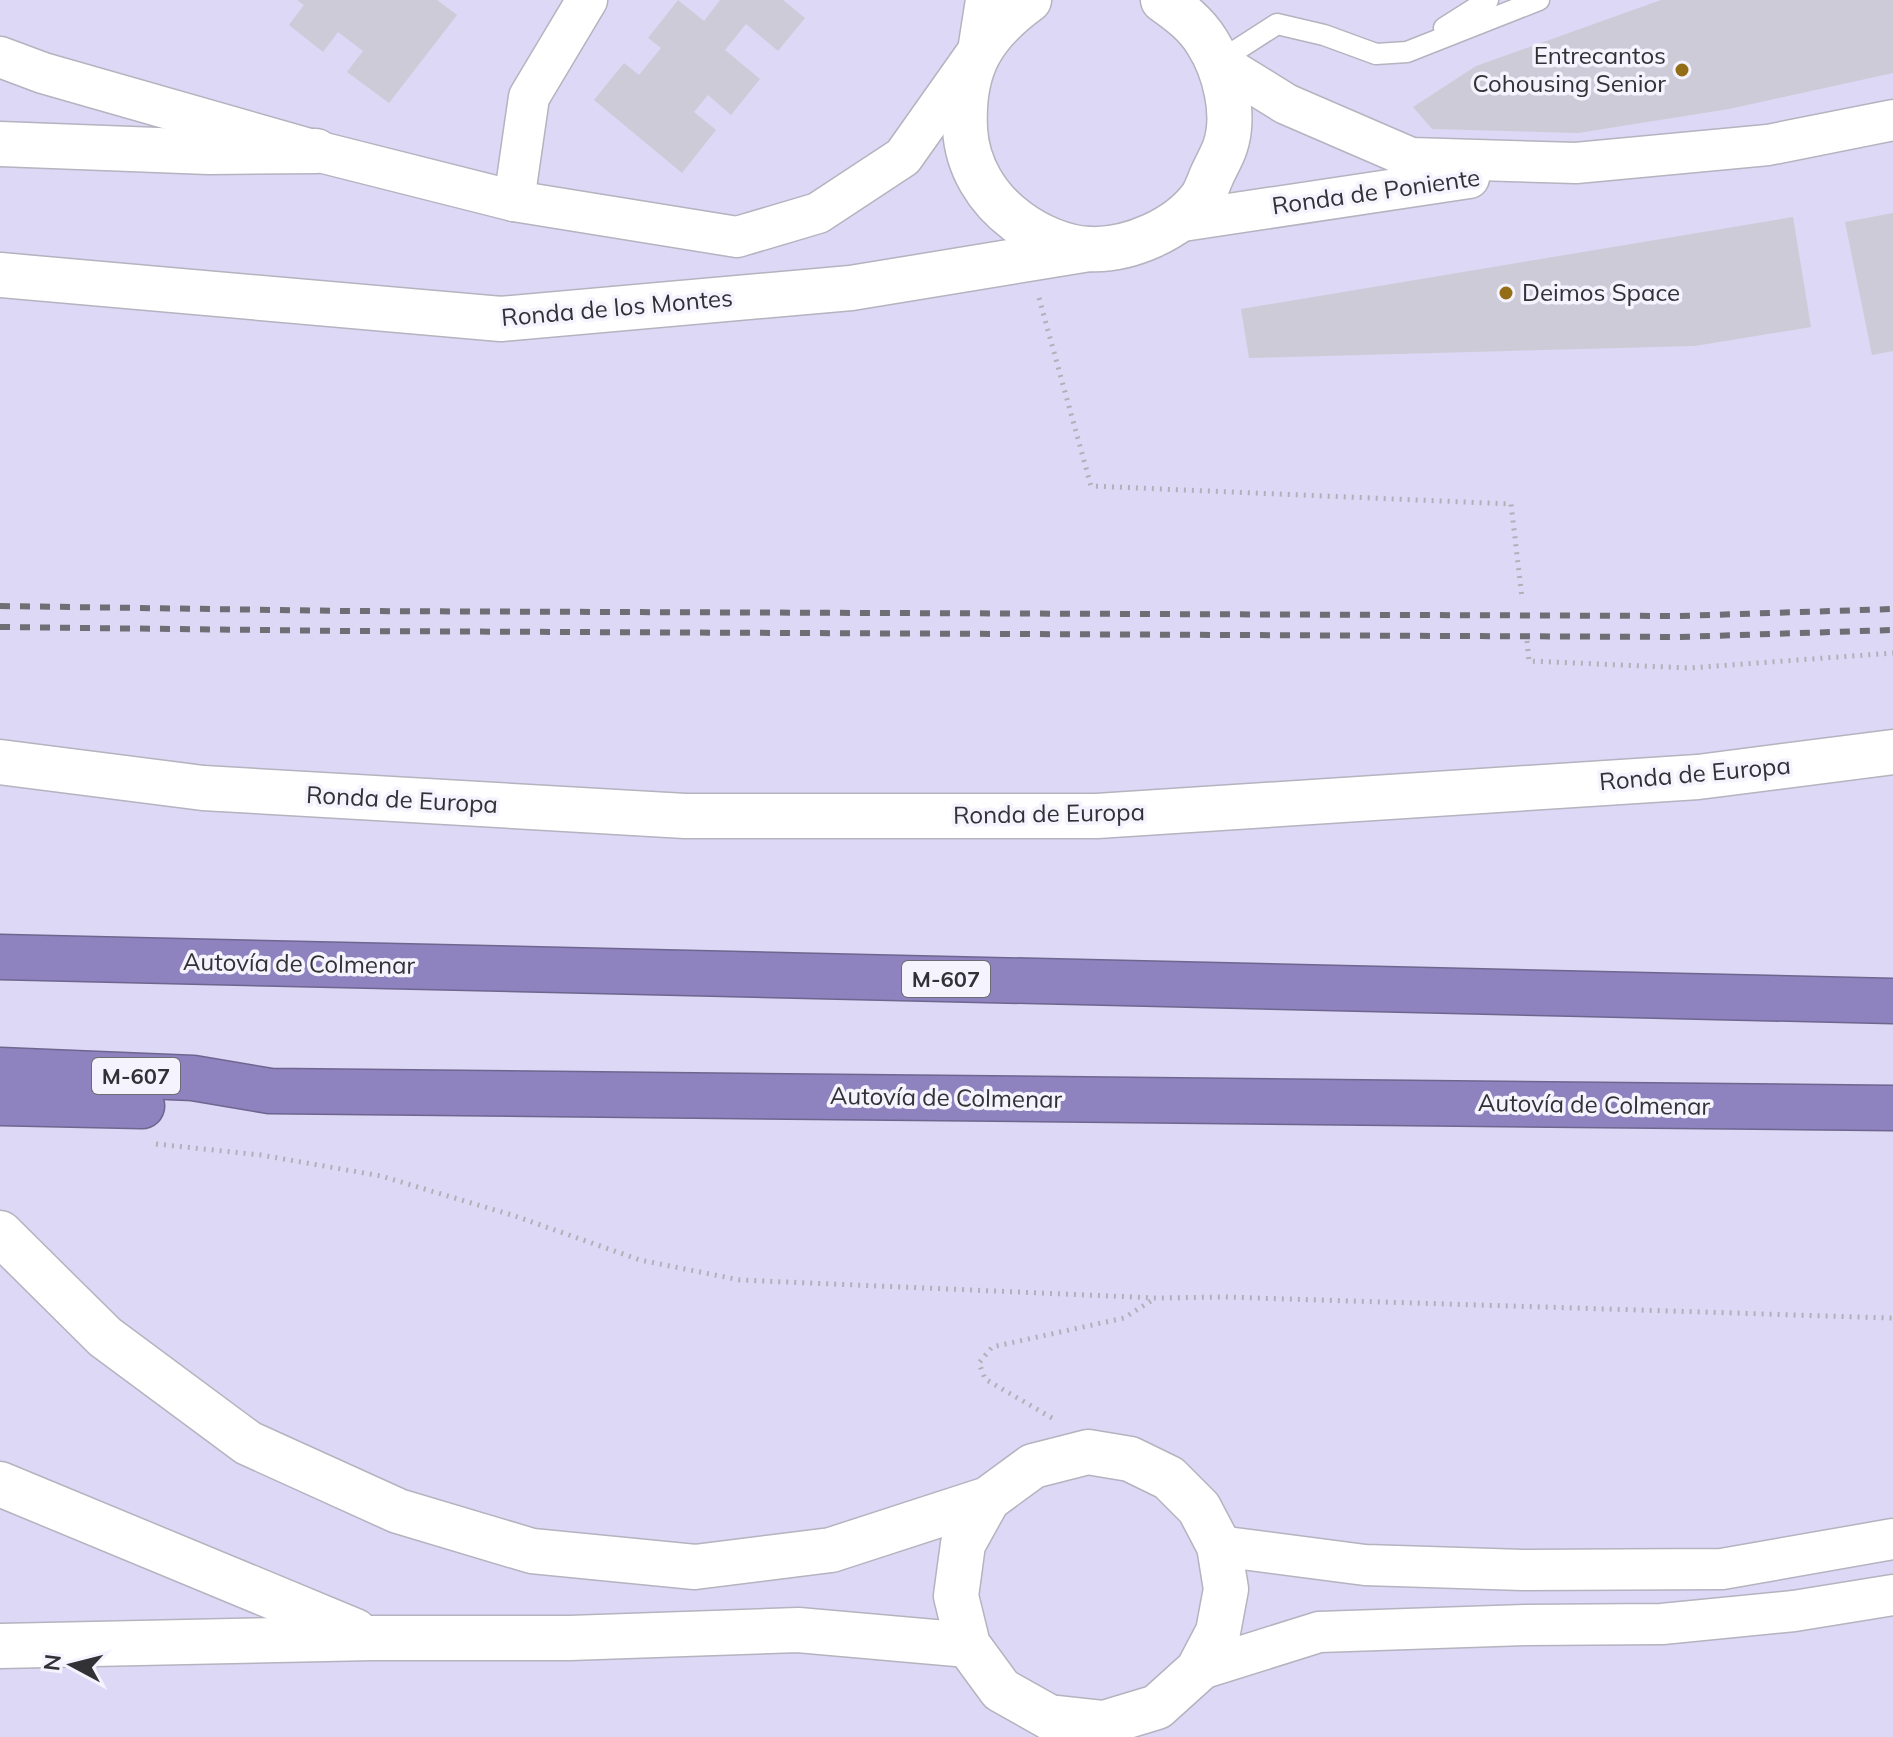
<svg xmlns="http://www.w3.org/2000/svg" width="1893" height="1737" font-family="Mulish,sans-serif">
	<rect width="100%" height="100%" fill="#f5f4fe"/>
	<rect fill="#ddd8f5" x="0" y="0" width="1893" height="1737"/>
	<g fill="#cdcbd8">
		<polygon points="297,0 437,0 457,15 389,103 347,72 363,51 338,32 323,52 289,25 304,5"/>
		<polygon points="678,0 704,21 720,0 783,0 805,18 778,51 746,24 725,50 760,79 731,115 708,95 694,112 716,130 682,173 594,100 624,63 639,75 661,48 648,38"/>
		<polygon points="1661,0 1893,0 1893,73 1729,109 1578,133 1432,129 1413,107 1476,66"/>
		<polygon points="1893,213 1893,351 1872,355 1845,222"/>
		<polygon points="1793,217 1811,327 1695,346 1249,358 1241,309"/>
	</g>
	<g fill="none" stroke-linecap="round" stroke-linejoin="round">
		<g stroke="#b4b3bf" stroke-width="23">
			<g id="lane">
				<polyline points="1444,28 1488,0"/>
				<polyline points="1218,62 1277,24 1324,35 1376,54 1407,52 1539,0"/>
			</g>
		</g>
		<g stroke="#b4b3bf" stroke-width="43">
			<g id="street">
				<polyline points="0,57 43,73 316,151 514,201 737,237 818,213 903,157 978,51 986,0"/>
				<polyline points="1218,62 1286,104 1411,158 1576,163 1768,145 1893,120"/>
				<polyline points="514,201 529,97 587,0"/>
				<polyline points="1176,222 1469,178"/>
				<polyline points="1219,1546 1365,1565 1523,1570 1722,1569 1893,1539"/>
				<polyline points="1198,1670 1319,1632 1525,1625 1662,1624 1794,1611 1893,1595"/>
			</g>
		</g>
		<g stroke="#b4b3bf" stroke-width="47">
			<g id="secondary">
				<path d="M1029,0c-48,35 -67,69 -64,129 2,37 22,70 52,92 20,15 47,27 72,28 40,2 90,-20 113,-52 4,-6 7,-15 10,-22 4,-9 10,-19 13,-28 11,-32 0,-77 -18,-105 -11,-18 -27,-30 -44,-42"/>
				<polyline points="0,144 209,152 316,151"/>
				<polyline points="0,275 501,319 851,288 1089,249"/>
				<polyline points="0,762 203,788 685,816 1097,816 1698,777 1893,752"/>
				<polyline points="0,1233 105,1337 248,1443 398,1511 532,1551 695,1567 831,1550 988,1499 1033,1466 1088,1452 1130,1459 1169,1478 1199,1508 1219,1546 1226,1589 1218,1632 1198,1670 1157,1707 1104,1723 1049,1717 1001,1690 968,1645 956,1596 963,1544 988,1499"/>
				<polyline points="0,1484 355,1631"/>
				<polyline points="0,1646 372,1638 570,1638 798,1630 968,1645"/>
			</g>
		</g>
		<g stroke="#6e668f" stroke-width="47">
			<g id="highway">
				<polyline points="0,957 1893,1001"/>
				<polyline points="0,1070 193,1078 270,1091 1893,1108"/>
				<polyline points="0,1103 142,1106"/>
			</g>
		</g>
		<g stroke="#b1b0b8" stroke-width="5" stroke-dasharray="2 6" stroke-linecap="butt">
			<polyline points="1039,298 1091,486 1511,504 1522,598"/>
			<polyline points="1527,641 1529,661 1689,668 1893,653"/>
			<polyline points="156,1144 261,1155 381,1176 515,1216 640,1260 740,1280 1156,1298 1224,1297 1893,1318"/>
			<polyline points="1052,1418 985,1379 979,1363 992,1347 1124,1318 1154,1299"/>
		</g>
		<use href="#lane" stroke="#fff" stroke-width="20"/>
		<use href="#street" stroke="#fff" stroke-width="40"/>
		<use href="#secondary" stroke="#fff" stroke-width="44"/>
		<use href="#highway" stroke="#8e83bf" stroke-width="44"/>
		<g stroke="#6f6e75" stroke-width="6" stroke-dasharray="10 10" stroke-linecap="butt">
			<polyline points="0,606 348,611 1679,616 1893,609"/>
			<polyline points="0,627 349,631 1679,637 1893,630"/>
		</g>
	</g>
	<g fill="#946e17" stroke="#f5f4fe" stroke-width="3">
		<circle cx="1682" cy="70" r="8"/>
		<circle cx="1506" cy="293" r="8"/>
	</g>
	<g text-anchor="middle" stroke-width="7" stroke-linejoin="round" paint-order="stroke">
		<g fill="#f5f4fe" stroke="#6c6c72" stroke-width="2">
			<rect x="902" y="961" width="88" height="36" rx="6"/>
			<rect x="92" y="1058" width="88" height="36" rx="6"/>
		</g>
		<g font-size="22" font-weight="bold" fill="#323136">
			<text x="946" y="987">M-607</text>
			<text x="136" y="1084">M-607</text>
		</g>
		<g font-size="24" fill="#323136" stroke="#f5f4fe" text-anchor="end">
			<text x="1666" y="64">Entrecantos<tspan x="1666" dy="28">Cohousing Senior</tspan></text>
			<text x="1522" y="301" text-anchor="start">Deimos Space</text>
		</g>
		<g font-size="24" fill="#323136" stroke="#f5f4fe">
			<text transform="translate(1376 192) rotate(-8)" y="8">Ronda de Poniente</text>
			<text transform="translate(617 308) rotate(-5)" y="8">Ronda de los Montes</text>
			<text transform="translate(1695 774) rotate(-5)" y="8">Ronda de Europa</text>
			<text transform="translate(402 800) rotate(3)" y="8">Ronda de Europa</text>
			<text transform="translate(1049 814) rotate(-1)" y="8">Ronda de Europa</text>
			<text transform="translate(299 964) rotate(1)" y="8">Autovía de Colmenar</text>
			<text transform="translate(946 1098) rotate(1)" y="8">Autovía de Colmenar</text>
			<text transform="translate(1594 1105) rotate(1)" y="8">Autovía de Colmenar</text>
		</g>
	</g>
	<g transform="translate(72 1665) rotate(277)" stroke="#f5f4fe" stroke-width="6" paint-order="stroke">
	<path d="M0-6L14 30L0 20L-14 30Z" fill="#323136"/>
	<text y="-12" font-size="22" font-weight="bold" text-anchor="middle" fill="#323136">N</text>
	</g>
</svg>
